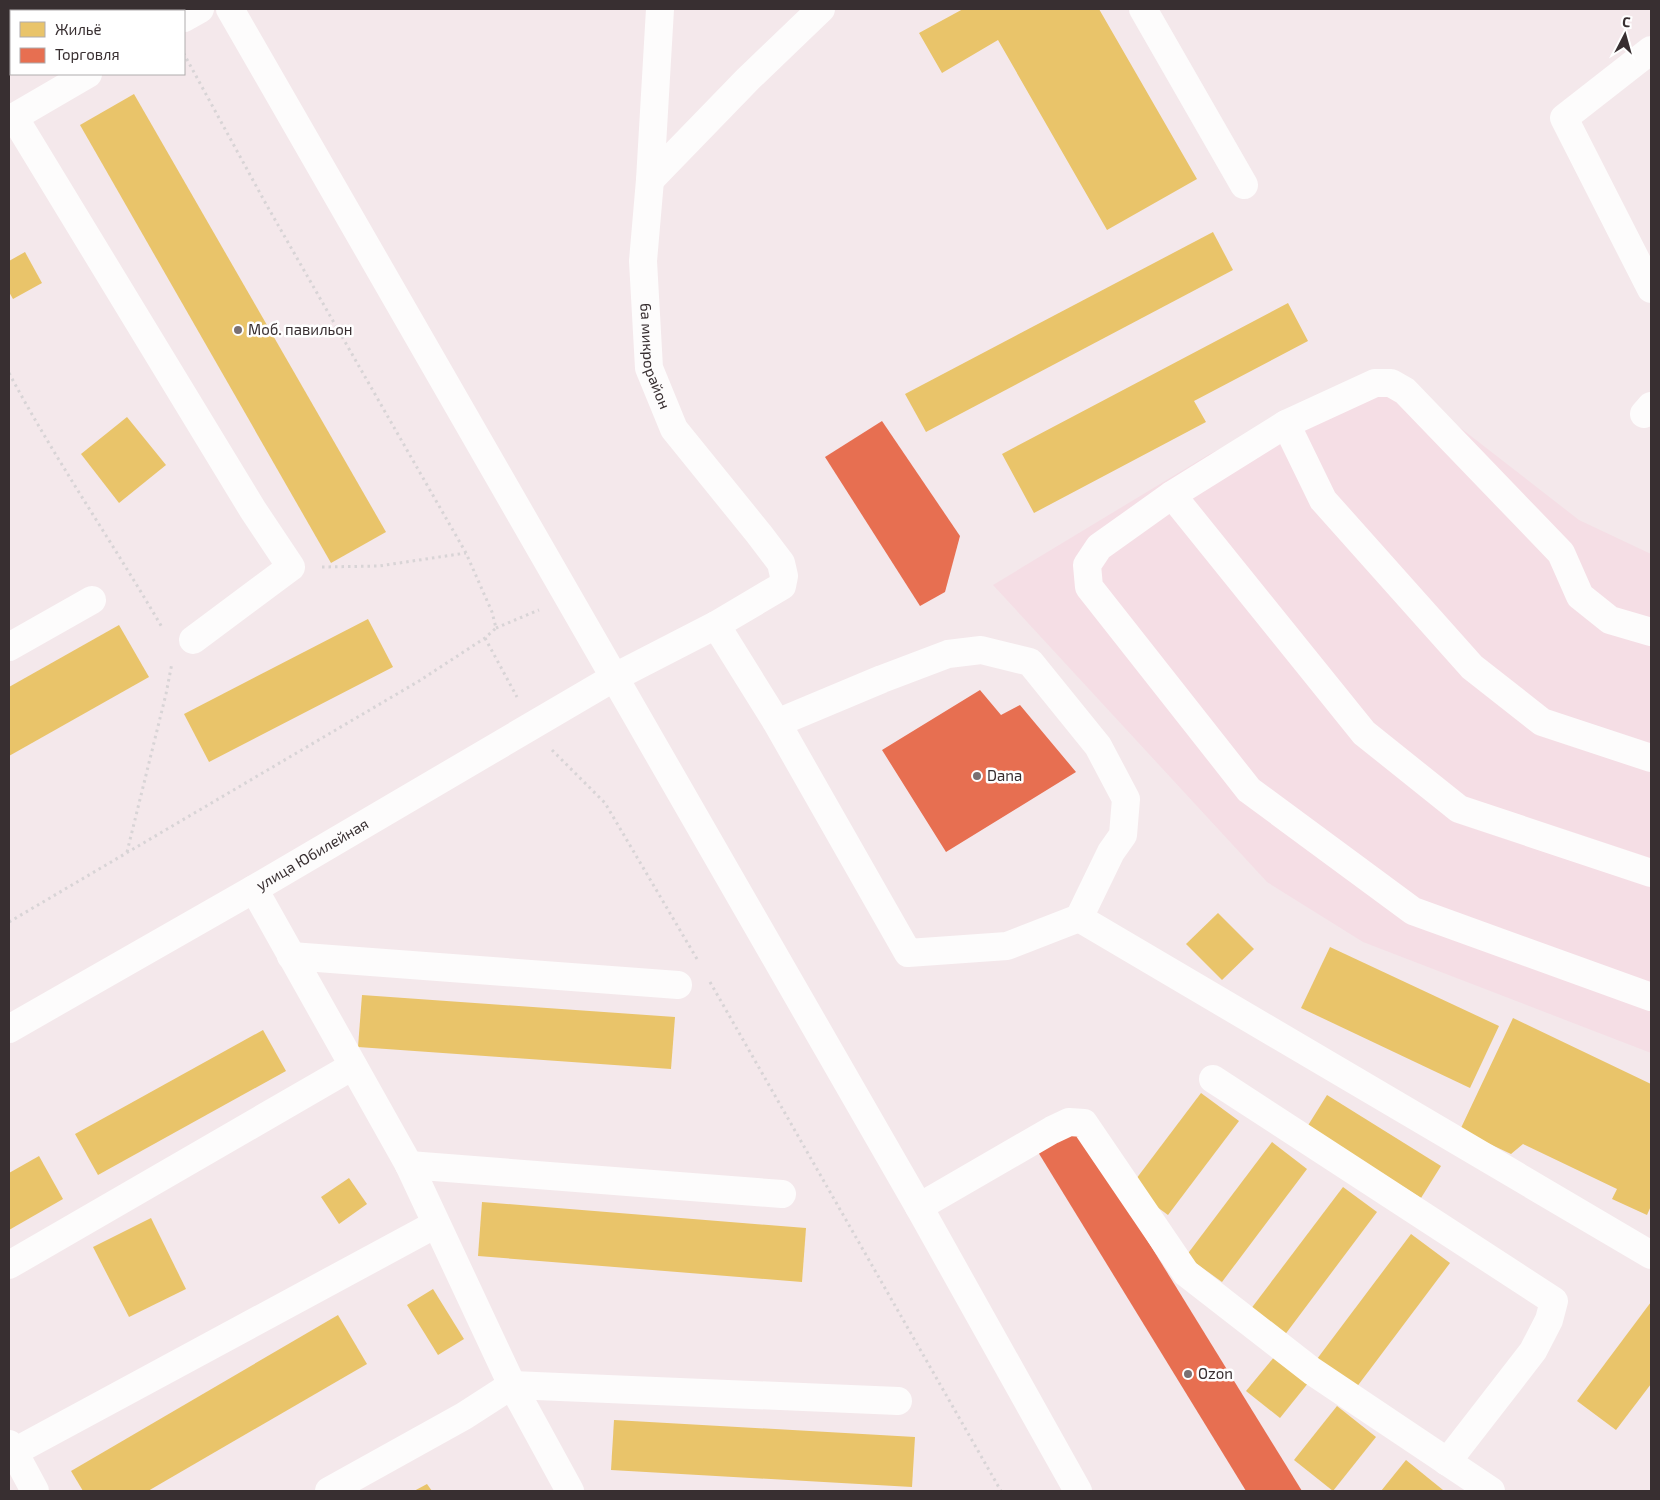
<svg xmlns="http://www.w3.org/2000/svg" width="1660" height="1500" font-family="'Exo 2',sans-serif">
	<rect width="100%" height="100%" fill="#f4e8eb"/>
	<polygon fill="#f5dee5" points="1387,371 1579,520 1651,554 1651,1053 1363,942 1267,882 993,585 1208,455 1364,375"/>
	<g fill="#e9c46a">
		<polygon points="963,9 1099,9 1197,179 1107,230 998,40 942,73 919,33"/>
		<polygon points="134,94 386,532 331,563 80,125"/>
		<polygon points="1213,232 1233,270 926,432 905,394"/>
		<polygon points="25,252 42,283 13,299 9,292 9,261"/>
		<polygon points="1288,303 1308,341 1194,401 1206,422 1034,513 1002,454"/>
		<polygon points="127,417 166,465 119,503 81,454"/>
		<polygon points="368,619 393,667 209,762 184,714"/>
		<polygon points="119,625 149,677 9,756 9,687"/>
		<polygon points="1218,913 1254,949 1222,980 1186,944"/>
		<polygon points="1330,947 1499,1026 1470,1088 1301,1008"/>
		<polygon points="362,995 675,1017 671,1069 358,1047"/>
		<polygon points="1513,1018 1651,1084 1651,1206 1647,1215 1612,1199 1617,1189 1523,1144 1511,1154 1460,1130"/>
		<polygon points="263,1030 286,1071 98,1175 75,1134"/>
		<polygon points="1201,1093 1239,1121 1168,1215 1130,1187"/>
		<polygon points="1327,1095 1441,1166 1421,1198 1307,1127"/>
		<polygon points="1272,1142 1307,1169 1222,1282 1186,1256"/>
		<polygon points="39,1156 63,1199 9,1230 9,1173"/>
		<polygon points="349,1178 367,1204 339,1224 321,1197"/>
		<polygon points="1343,1187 1377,1212 1281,1340 1247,1314"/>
		<polygon points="482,1202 806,1228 802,1282 478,1256"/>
		<polygon points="151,1218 186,1289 129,1317 93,1247"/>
		<polygon points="1411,1234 1450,1263 1356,1388 1317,1359"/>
		<polygon points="433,1289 464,1339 438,1355 407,1305"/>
		<polygon points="1651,1302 1651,1384 1616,1430 1577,1401"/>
		<polygon points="338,1315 367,1364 148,1491 83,1491 71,1471"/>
		<polygon points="1275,1356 1309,1382 1280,1418 1246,1391"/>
		<polygon points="1337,1406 1376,1437 1333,1491 1294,1460"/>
		<polygon points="614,1420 915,1437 912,1487 611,1470"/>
		<polygon points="1406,1460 1443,1490 1441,1491 1381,1491"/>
		<polygon points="427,1484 432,1491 414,1491"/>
	</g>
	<g fill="#e76f51">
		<polygon points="882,421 960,536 945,592 920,606 825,457"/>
		<polygon points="980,690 1001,715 1020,705 1076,772 946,852 882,750"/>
		<polygon points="1078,1128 1302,1491 1246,1491 1038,1152"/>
	</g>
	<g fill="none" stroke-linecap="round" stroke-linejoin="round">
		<g stroke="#d8d4d6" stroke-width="3" stroke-dasharray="2.5 4" stroke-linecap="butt">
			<path d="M9,373c47,88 104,170 154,256"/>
			<polyline points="322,567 379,566 466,553"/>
			<polyline points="496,628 539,610"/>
			<polyline points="485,638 517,697"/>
			<polyline points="552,750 605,803 697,959"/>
			<polyline points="127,852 166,694 172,663"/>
			<polyline points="9,922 419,681 485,638 496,628 492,612 466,553 266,204 184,54"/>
			<polyline points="710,982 1001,1491"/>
		</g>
		<g stroke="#fdfcfc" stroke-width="28">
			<polyline points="230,9 919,1207 1078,1491"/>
			<path id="s1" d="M660,9l-10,171 -7,81 6,107 25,61 85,105 22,29 3,13 -2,10 -66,39"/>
			<polyline points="1143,9 1244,185"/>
			<polyline points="184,18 200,9"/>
			<polyline points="1651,50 1564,118 1651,289"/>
			<polyline points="14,117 253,510 291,567 193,640"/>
			<polyline points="9,120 88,74"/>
			<polyline points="650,180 748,79 821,9"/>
			<polyline points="1644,414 1651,406"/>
			<polyline points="1286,424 1323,500 1472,667 1542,722 1651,758"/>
			<polyline points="1172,495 1364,733 1459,809 1651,873"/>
			<polyline points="1651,632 1610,620 1580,596 1561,553 1405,391 1391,383 1375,383 1286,424 1172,495 1099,547 1087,565 1089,587 1249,790 1413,911 1651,997"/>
			<polyline points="9,647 92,600"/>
			<polyline points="254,889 409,1165 512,1385 570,1491"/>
			<polyline points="1079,918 1651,1255"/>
			<polyline points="291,956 678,985"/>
			<path id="s2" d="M9,1029l245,-140 361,-212 101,-52 61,98 131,230 99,-7 72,-28 32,-66 12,-17 3,-36 -28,-53 -68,-84 -49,-12 -33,4 -66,25 -105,44"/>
			<polyline points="1213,1079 1554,1301 1549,1320 1533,1351 1447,1462"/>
			<polyline points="409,1165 782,1194"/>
			<polyline points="919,1207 1052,1130 1069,1122 1084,1123 1186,1273 1312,1371 1491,1491"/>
			<polyline points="9,1265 353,1066"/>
			<polyline points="9,1444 14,1452 436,1224"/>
			<polyline points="14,1452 35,1491"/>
			<polyline points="329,1491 464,1416 512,1385 898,1401"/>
		</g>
	</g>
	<g fill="#7a7072" stroke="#fff" stroke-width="2">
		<circle cx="238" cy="330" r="5"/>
		<circle cx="977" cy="776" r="5"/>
		<circle cx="1188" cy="1374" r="5"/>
	</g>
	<g text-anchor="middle" stroke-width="5" stroke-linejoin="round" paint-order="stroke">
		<g font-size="15" fill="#382f31" stroke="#fff" text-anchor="start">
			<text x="248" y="335">Моб. павильон</text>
			<text x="987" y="781">Dana</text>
			<text x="1198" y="1379">Ozon</text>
		</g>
		<g font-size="15" fill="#382f31" stroke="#fff">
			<text dy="5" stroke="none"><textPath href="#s1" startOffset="349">6а микрорайон</textPath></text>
			<text dy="5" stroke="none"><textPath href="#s2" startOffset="350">улица Юбилейная</textPath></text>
		</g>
	</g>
	<rect width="1660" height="1500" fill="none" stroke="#382f31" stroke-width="20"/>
	<rect x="10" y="10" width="175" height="65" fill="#ffffff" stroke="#afacad"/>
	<rect x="20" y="22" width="25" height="15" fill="#e9c46a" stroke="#afacad"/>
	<text x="55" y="35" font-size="15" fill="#382f31">Жильё</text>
	<rect x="20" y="48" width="25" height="15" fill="#e76f51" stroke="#afacad"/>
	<text x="55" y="60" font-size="15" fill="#382f31">Торговля</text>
	<g transform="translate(1625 35) rotate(6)" stroke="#ffffff" stroke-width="4" paint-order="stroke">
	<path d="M0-4L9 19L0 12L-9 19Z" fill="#382f31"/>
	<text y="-8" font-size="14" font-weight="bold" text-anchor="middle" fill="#382f31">С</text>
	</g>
</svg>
